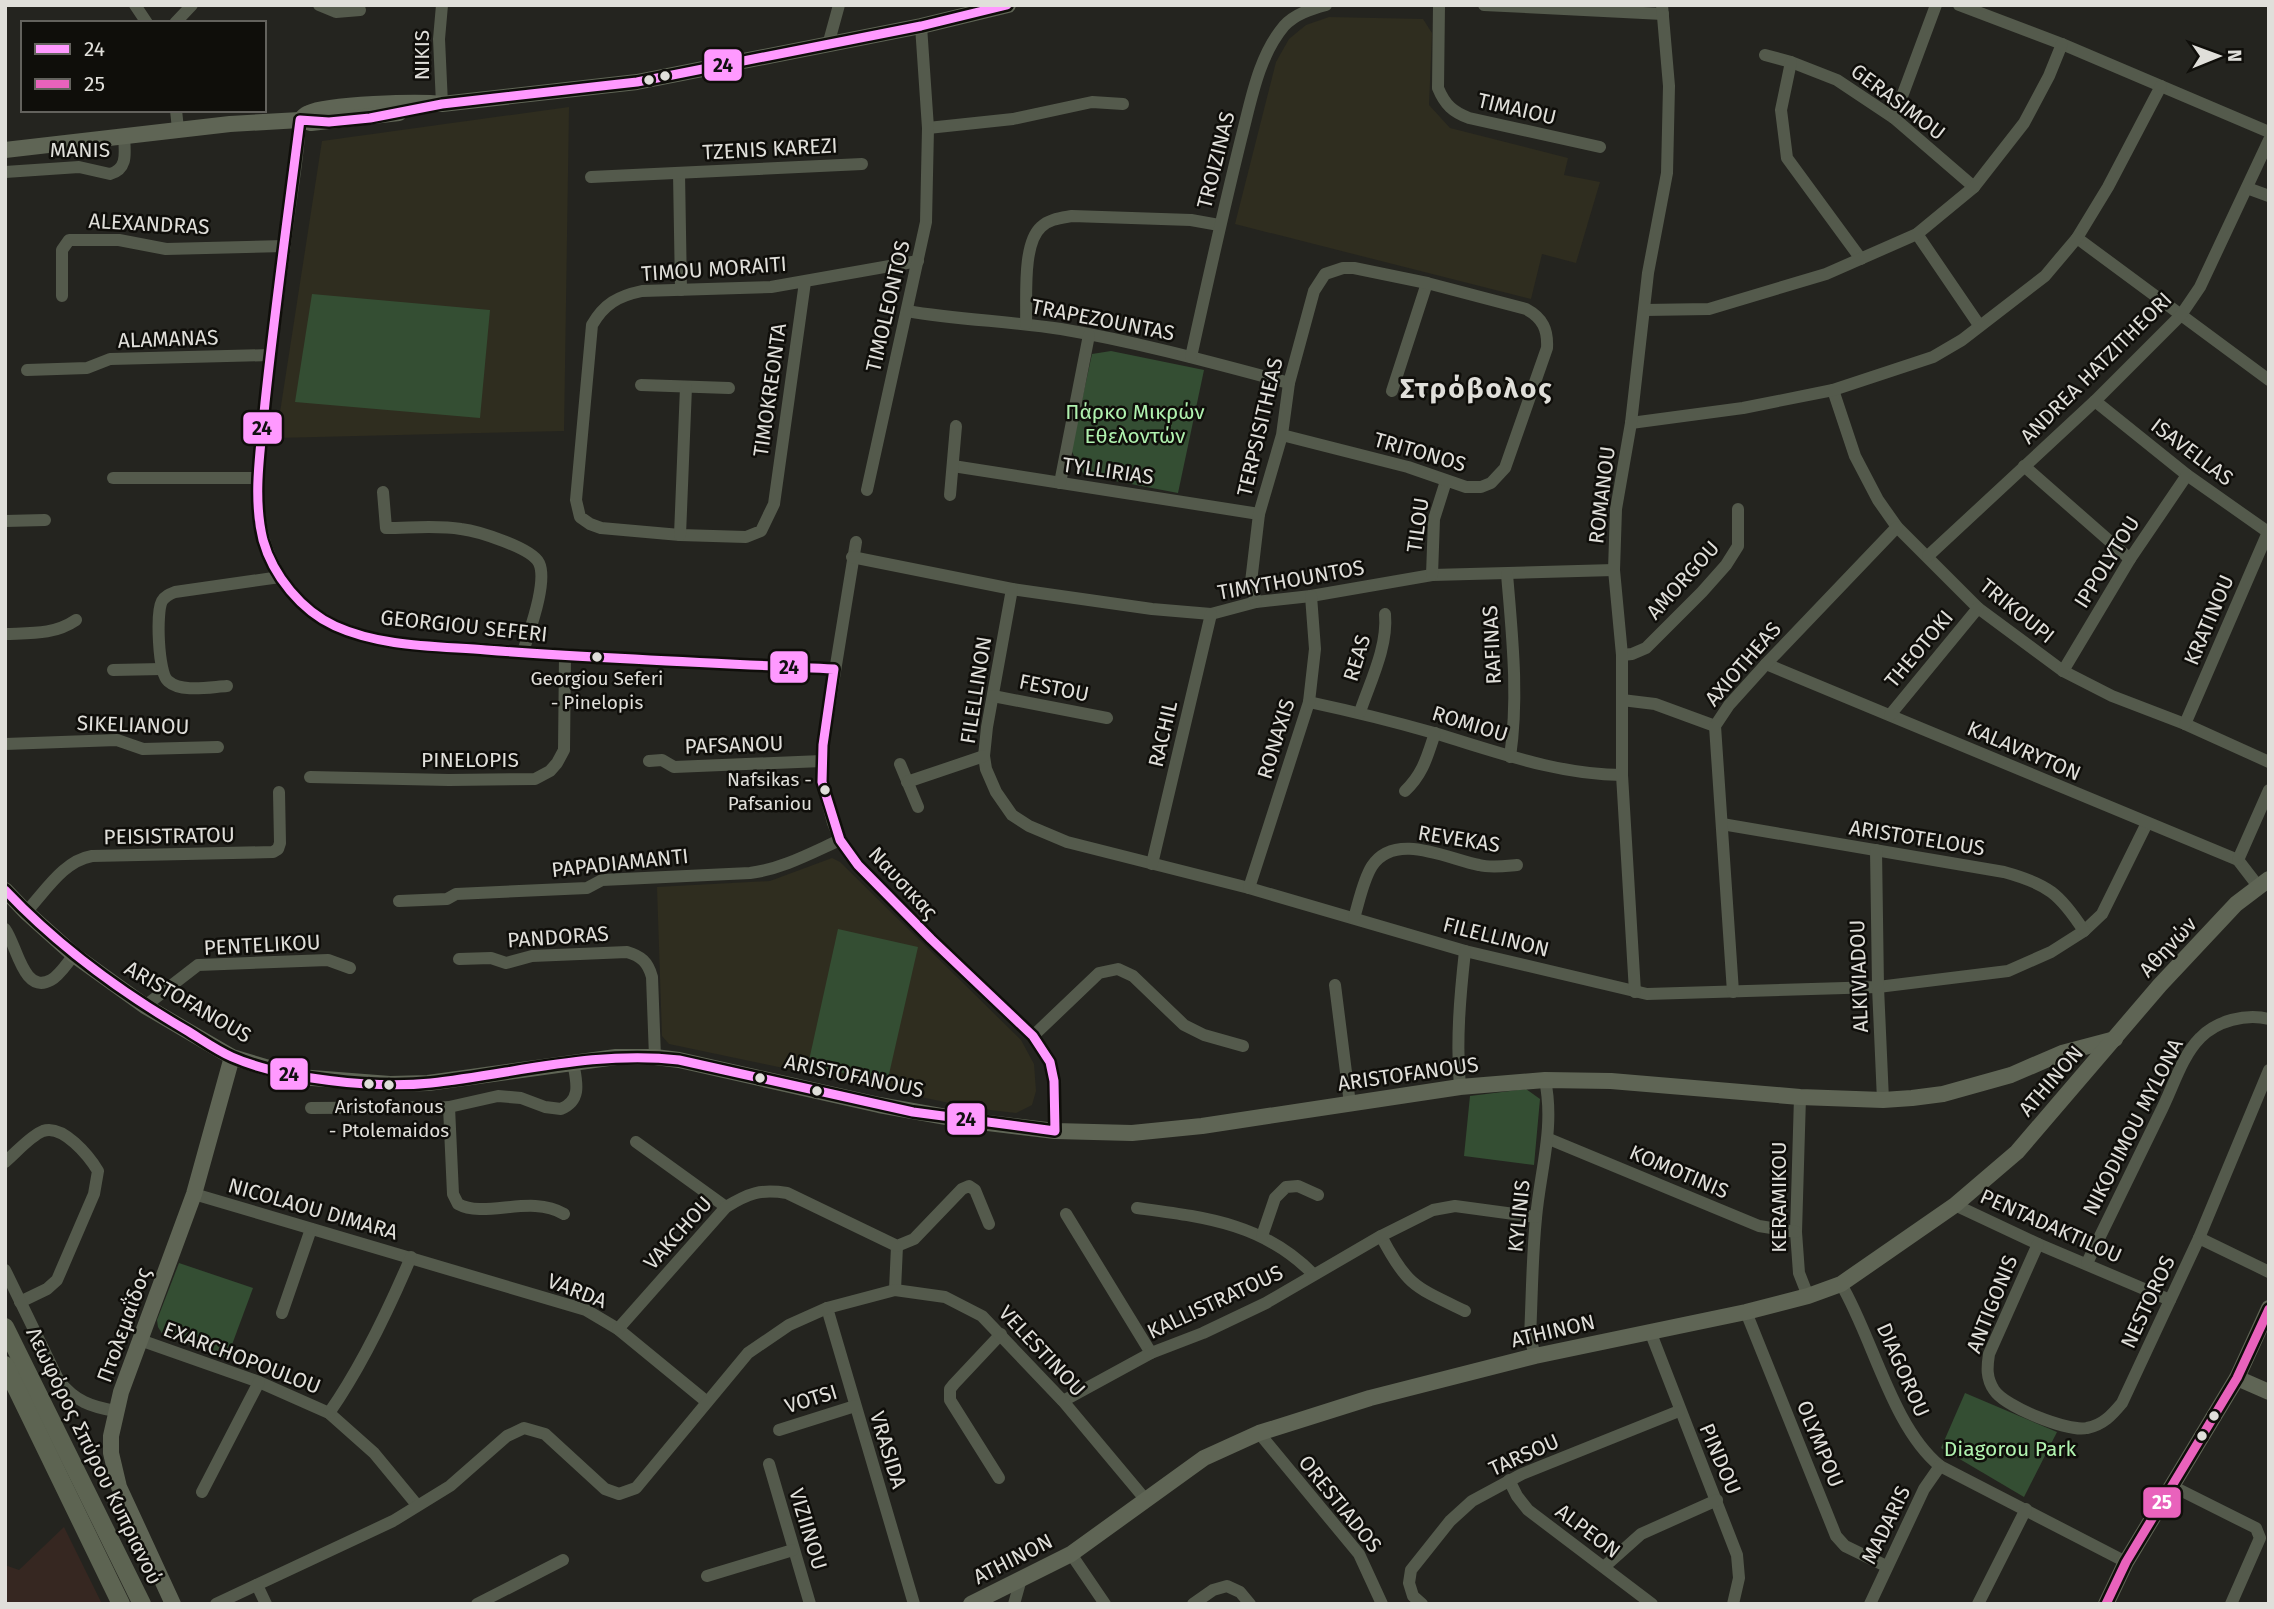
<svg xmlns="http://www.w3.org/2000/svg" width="2274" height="1609" font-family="'Fira Sans',sans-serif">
	<rect width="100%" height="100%" fill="#24241f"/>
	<polygon fill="#362721" points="64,1527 102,1604 5,1604 5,1565 19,1570"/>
	<g fill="#2f2d1f">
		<polygon points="1329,17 1423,19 1432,33 1429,105 1450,128 1568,158 1564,175 1600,182 1576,263 1542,254 1531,299 1235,224 1276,62 1289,39 1306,25"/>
		<polygon points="569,107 564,431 276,438 322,141"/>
		<polygon points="832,858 840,862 1021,1040 1034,1064 1036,1091 1032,1105 1016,1113 973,1108 669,1044 662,1036 657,887 770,881"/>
	</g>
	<g fill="#344e33">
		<polygon points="312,294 490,310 480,418 295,402"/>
		<polygon points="1111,351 1204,370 1178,493 1084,475 1071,450 1092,354"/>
		<polygon points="838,929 918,947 887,1083 808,1065"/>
		<polygon points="1526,1089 1540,1099 1534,1165 1464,1156 1470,1096"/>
		<polygon points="179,1263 253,1288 227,1358 163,1335 158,1327 157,1320"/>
		<polygon points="1965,1393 2057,1432 2024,1497 1941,1448"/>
	</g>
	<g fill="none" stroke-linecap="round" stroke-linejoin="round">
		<g stroke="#545a4c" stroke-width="12">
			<polyline points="135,5 147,23"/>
			<polyline points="319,5 336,12 360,10"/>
			<path d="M1439,5l-1,83c7,17 15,24 31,30l131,29"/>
			<polyline points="1484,5 1663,14"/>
			<polyline points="1959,5 2062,44 2269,132"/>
			<polyline points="175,23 192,5"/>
			<polyline points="828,45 839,5"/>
			<polyline points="1765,55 1791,62 1837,80 1894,118 1974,187"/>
			<polyline points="1791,62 1781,110 1787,158 1861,259"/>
			<polyline points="442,104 439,39 442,5"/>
			<polyline points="176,110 178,129"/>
			<polyline points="1894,118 1936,5"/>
			<path d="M300,120c-1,31 -7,63 -11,94 -9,66 -18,133 -25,199 -3,33 -8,67 -5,100 5,49 32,91 77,113 44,21 101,19 150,23 116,9 232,14 348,20"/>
			<polyline points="928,128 1013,119 1092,102 1123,104"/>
			<path d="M5,172l74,-5 31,7c18,-5 15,-21 14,-37"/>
			<polyline points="679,173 681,290"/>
			<polyline points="591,177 862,164"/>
			<polyline points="2247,188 2269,196"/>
			<polyline points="1917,234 1979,325"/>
			<polyline points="2077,238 2269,380"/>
			<path d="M805,282l-31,222 -13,27 -15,6 -66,-2 -79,-7 -11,-4 -10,-7 -4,-17 16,-175c12,-21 26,-29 50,-34l129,-4 147,-26"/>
			<polyline points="62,296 62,250 69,240 119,240 166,249 285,246"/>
			<polyline points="1645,310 1709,309 1826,274 1917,234 1974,187 2024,123 2049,76 2062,44"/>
			<path d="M907,311c51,9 103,10 154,18 77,13 153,34 228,54"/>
			<path d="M1026,324c1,-25 -4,-80 15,-97 8,-8 20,-9 31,-11l119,4 28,5"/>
			<path d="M1191,357c16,-73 32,-145 50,-218 10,-38 17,-82 43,-113 11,-12 27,-17 42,-21"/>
			<polyline points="27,370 87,368 110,359 270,355"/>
			<polyline points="641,385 729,388"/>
			<polyline points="1833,390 1855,456 1878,500 1897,527 1978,608 2063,671 2112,696 2185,724 2269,762"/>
			<polyline points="1392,391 1427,283"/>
			<polyline points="2095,401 2187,475 2268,532"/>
			<polyline points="1631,423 1743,408 1833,390 1933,357 1962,340 2045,276 2077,238 2108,187 2161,86"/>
			<polyline points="953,466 1259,514"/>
			<polyline points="2024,466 2130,559"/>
			<polyline points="113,478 258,478"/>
			<polyline points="1060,483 1089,335"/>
			<polyline points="867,490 926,222 928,128 921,26"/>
			<path d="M383,492l3,36c25,0 51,-3 75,1 17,2 71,19 78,34 9,19 -10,69 -16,89"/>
			<polyline points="950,495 956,426"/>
			<polyline points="5,521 45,520"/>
			<polyline points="680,535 686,387"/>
			<polyline points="856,542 823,745 822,782 833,823 840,840 858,865 931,939 1033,1036 1050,1062 1054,1081 1055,1131"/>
			<polyline points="1928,556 2095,401 2181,315 2200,287 2269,140"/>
			<polyline points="852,557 1012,589 1152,609 1211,614 1256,602 1311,596 1432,575 1614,570"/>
			<path d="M1507,574c5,61 12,122 3,183"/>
			<polyline points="1432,575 1434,519 1446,481"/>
			<polyline points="1012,589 987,727 984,756 986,769 996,792 1012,815 1029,826 1067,842 1249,888 1465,951 1647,994 1878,987 2008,971 2051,952 2084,931 2102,914 2147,823"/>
			<path d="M1256,602l-5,-20 8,-68 23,-79 7,-52 25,-92 11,-17 18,-6h11l73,15 99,26c17,9 22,21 21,39l-42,120 -14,15 -10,4h-15l-58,-20 -126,-32"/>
			<path d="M5,634c26,-1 49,1 71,-14"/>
			<polyline points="1622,655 1632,654 1646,648 1702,592 1726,565 1738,546 1738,509"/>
			<polyline points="1766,664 2238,860 2258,886"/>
			<polyline points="113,670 162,669"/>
			<polyline points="2063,671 2130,559 2187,475"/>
			<path d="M227,686c-17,1 -46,7 -59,-5 -10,-8 -12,-69 -6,-80 3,-5 8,-7 13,-9l105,-15"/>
			<polyline points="993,696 1107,718"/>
			<polyline points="1622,700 1655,704 1715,726"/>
			<path d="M1309,702c42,9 83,19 125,31 61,18 124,42 188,42"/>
			<path d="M1360,712c10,-30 28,-65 25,-98"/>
			<polyline points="1890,715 1978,608"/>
			<polyline points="2185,724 2269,530"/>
			<polyline points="5,744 117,740 143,749 218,747"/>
			<polyline points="649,761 662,760 674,767 822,761"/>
			<polyline points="900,764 918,807"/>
			<polyline points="310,777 449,780 535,779 550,771 557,763 564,750 565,656"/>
			<polyline points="907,782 984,756"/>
			<path d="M1405,791c18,-17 22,-34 30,-58"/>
			<path d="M1722,824l282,48c44,12 56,22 80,59"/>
			<polyline points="1876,850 1878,987 1883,1100"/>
			<polyline points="2238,860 2269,790"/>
			<polyline points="1152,864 1211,614"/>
			<polyline points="1249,888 1309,702 1315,649 1311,596"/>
			<path d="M399,901l48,-2 9,-5 131,-6 15,-8 148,-7c32,-4 61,-20 90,-33"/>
			<path d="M26,912c19,-20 37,-51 66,-56l181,-4 5,-3 2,-6 -1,-51"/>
			<path d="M1354,918c5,-16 9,-38 18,-52 23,-35 76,-7 107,-1 12,3 26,1 38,0"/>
			<path d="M5,929c12,16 18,66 46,51 9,-5 16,-17 23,-25"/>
			<path d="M459,959l32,-1 15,5 26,-7 95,-4c14,4 21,10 25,25l3,80"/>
			<polyline points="1335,985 1350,1104"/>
			<polyline points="1635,992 1622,775 1622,655 1614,570 1616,509 1631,423 1648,273 1667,173 1669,86 1662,5"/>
			<polyline points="1733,992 1715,726 1729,705 1766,664 1897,527"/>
			<polyline points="145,1006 198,965 328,960 350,968"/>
			<polyline points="1033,1036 1099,973 1118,969 1133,976 1184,1025 1204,1035 1243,1046"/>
			<path d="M1460,1087c-4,-46 0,-91 5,-136"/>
			<polyline points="1800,1097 1796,1232 1799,1273 1808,1296"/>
			<path d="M449,1107l4,87 5,10c27,15 73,-10 106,10"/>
			<path d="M311,1108l138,-1 49,-11 23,2 24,9 16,2c22,-9 15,-29 12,-47"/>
			<polyline points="1549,1139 1759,1226 1796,1232"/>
			<polyline points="636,1142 726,1207"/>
			<path d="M5,1162c11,-9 25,-26 38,-31 20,-7 46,25 55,40l-4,23 -37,86 -10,9 -27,13"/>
			<polyline points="194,1194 586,1310 618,1329 707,1402"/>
			<polyline points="1955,1205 2038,1244 2170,1300"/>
			<path d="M1137,1208c67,9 126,15 176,66"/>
			<polyline points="1066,1214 1151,1353"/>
			<polyline points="1262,1236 1275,1198 1286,1187 1298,1186 1318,1195"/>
			<path d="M1381,1236c26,50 34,51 84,75"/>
			<polyline points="2199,1238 2269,1272"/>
			<path d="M2038,1244l-49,110c-2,13 -3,24 5,36 11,17 74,42 93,38 16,-3 25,-13 35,-25l77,-165 70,-168"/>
			<path d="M2087,1263c25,-52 50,-103 75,-154 11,-22 20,-53 38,-71 16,-17 46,-25 69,-19"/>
			<path d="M5,1270l54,111c16,20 32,26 57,30"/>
			<path d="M1841,1284c32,54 51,143 99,182l186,96"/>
			<polyline points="895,1290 897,1246"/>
			<polyline points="827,1308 914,1604"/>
			<polyline points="1746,1312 1836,1536 1845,1546 1886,1566"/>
			<polyline points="282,1313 311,1229"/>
			<path d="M618,1329l108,-122c23,-14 34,-18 61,-14l110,53 17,-7 48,-50 7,-3 6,4 14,34"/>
			<polyline points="1650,1331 1737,1555 1739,1578 1733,1604"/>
			<polyline points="140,1340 259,1382 329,1413 374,1453 417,1505"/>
			<path d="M1535,1356l-5,-19c2,-40 2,-79 6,-119 4,-47 19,-90 9,-138"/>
			<polyline points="1063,1401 1151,1353 1203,1333 1266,1303 1381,1236 1433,1210 1455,1206 1536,1217"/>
			<path d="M329,1413c33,-47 59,-102 82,-156"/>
			<polyline points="779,1430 855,1406"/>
			<polyline points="1259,1433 1359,1554 1382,1604"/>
			<polyline points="769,1464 810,1604"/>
			<polyline points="999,1478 950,1400 950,1389 954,1384 1001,1334"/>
			<polyline points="1509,1480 1517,1496 1528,1510 1652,1604"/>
			<polyline points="2172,1486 2256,1528 2260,1538 2231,1604"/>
			<polyline points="202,1492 259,1382"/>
			<polyline points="1071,1554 1105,1604"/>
			<polyline points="1604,1567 1641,1534 1717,1500"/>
			<polyline points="707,1576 793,1550"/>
			<polyline points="257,1585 266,1604"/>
			<polyline points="216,1604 393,1521 450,1486 507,1436 524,1428 545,1434 605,1489 619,1494 636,1488 748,1353 789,1325 827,1308 895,1290 945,1297 982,1316 1063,1401 1145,1499"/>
			<polyline points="477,1604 563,1560"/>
			<polyline points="1014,1604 1021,1579"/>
			<polyline points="1193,1604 1213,1590 1227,1586 1240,1592 1250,1604"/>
			<polyline points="1422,1604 1413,1596 1409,1583 1411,1570 1450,1521 1472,1501 1522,1474 1679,1411"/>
			<polyline points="1870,1604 1924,1489 1940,1466"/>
			<polyline points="1978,1604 2026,1509"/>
		</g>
		<g stroke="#5f6555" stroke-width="16">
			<path d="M300,120c3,-3 5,-6 9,-7 18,-9 110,-12 133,-9l195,-22 284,-56 87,-21"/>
			<polyline points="5,150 230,124 300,120 311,123 399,113"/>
			<polyline points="5,890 26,912 74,955 145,1006 232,1057 299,1077 390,1084 428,1083 616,1057 655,1057 679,1060 879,1105 963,1120 1055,1131 1132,1133 1202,1126 1460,1087 1545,1080 1611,1081 1800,1097 1883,1100 1912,1098 1943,1094 2011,1075 2062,1053 2115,1039"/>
			<polyline points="2237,1378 2269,1392"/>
			<polyline points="173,1604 119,1487 111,1453 111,1436 121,1392 194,1194 232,1057"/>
			<polyline points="971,1604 1071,1554 1204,1458 1259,1433 1370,1398 1535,1356 1746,1312 1808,1296 1841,1284 1955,1205 2017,1152 2160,985 2236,904 2269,879"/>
			<polyline points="2106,1604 2126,1562 2237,1378 2269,1308"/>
		</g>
		<g stroke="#5d6452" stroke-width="18">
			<polyline points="5,1327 142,1604"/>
			<polyline points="5,1365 121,1604"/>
		</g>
		<g stroke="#0f0e0a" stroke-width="14">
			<path id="bus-1" d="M5,890c53,56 114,101 181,140 15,9 30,20 46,27 50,22 144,32 199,26 82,-9 165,-33 248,-23l234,52 142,19 -1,-50 -4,-19 -17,-26 -102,-97 -73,-74 -18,-25 -18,-58 1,-37 11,-76c-116,-6 -232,-10 -348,-19 -49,-4 -105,-3 -151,-24 -33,-15 -62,-50 -72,-86 -11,-44 -2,-93 2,-137 10,-95 23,-189 35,-283l29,2 41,-4 72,-14 195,-22 284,-56 86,-21"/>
		</g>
		<g stroke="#0f0e0a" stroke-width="14">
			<polyline id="bus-2" points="2106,1604 2126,1562 2237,1378 2269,1309"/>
		</g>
		<use href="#bus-1" stroke="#f9f" stroke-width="9"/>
		<use href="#bus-2" stroke="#e962bc" stroke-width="9"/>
	</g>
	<g fill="#e0dfda" stroke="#0f0e0a" stroke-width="2.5">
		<circle cx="665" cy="76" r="6"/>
		<circle cx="649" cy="80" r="6"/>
		<circle cx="597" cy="657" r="6"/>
		<circle cx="825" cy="790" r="6"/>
		<circle cx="760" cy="1078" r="6"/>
		<circle cx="369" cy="1084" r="6"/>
		<circle cx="389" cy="1085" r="6"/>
		<circle cx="817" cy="1091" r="6"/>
		<circle cx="2214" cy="1416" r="6"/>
		<circle cx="2202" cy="1436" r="6"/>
	</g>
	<g text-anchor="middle" stroke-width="5" stroke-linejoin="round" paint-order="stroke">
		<g font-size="19" fill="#e0dfda" stroke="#0f0e0a">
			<text x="597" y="685">Georgiou Seferi<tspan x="597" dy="24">- Pinelopis</tspan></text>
			<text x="812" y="786" text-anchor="end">Nafsikas -<tspan x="812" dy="24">Pafsaniou</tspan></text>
			<text x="389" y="1113">Aristofanous<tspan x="389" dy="24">- Ptolemaidos</tspan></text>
		</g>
		<g font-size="21" fill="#e0dfda" stroke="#0f0e0a">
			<text transform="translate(422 55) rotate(-90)" y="7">NIKIS</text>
			<text transform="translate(1898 102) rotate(37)" y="7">GERASIMOU</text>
			<text transform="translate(1517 109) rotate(13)" y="7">TIMAIOU</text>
			<text transform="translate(770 149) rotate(-3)" y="7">TZENIS KAREZI</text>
			<text x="80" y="157">MANIS</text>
			<text transform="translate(1216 160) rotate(-76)" y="7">TROIZINAS</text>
			<text transform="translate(149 224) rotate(3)" y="7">ALEXANDRAS</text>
			<text transform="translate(714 269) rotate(-4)" y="7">TIMOU MORAITI</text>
			<text transform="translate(888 306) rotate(-77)" y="7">TIMOLEONTOS</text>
			<text transform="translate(1103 320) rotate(11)" y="7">TRAPEZOUNTAS</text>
			<text transform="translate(168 339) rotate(-2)" y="7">ALAMANAS</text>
			<text transform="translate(2096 368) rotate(-45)" y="7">ANDREA HATZITHEORI</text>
			<text transform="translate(770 390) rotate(-82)" y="7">TIMOKREONTA</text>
			<text transform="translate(1260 427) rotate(-77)" y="7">TERPSISITHEAS</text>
			<text transform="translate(1420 452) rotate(16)" y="7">TRITONOS</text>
			<text transform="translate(2192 452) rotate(37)" y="7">ISAVELLAS</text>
			<text transform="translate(1108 471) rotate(8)" y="7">TYLLIRIAS</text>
			<text transform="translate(1602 495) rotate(-83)" y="7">ROMANOU</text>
			<text transform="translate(1418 525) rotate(-82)" y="7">TILOU</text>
			<text transform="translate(2107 562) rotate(-58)" y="7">IPPOLYTOU</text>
			<text transform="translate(1291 580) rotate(-10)" y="7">TIMYTHOUNTOS</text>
			<text transform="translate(1683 580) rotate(-48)" y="7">AMORGOU</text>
			<text transform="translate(2017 611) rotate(39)" y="7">TRIKOUPI</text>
			<text transform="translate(2209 620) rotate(-67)" y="7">KRATINOU</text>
			<text transform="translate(464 626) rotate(6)" y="7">GEORGIOU SEFERI</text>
			<text transform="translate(1492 645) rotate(-93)" y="7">RAFINAS</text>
			<text transform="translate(1919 649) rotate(-50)" y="7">THEOTOKI</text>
			<text transform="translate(1357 658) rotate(-73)" y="7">REAS</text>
			<text transform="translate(1743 664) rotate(-49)" y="7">AXIOTHEAS</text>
			<text transform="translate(1054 688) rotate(11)" y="7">FESTOU</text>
			<text transform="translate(976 690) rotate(-81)" y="7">FILELLINON</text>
			<text transform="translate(1470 724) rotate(17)" y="7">ROMIOU</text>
			<text transform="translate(133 725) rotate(2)" y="7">SIKELIANOU</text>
			<text transform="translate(1163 734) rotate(-77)" y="7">RACHIL</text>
			<text transform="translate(1276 739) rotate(-73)" y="7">RONAXIS</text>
			<text transform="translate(734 745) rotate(-2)" y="7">PAFSANOU</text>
			<text transform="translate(2024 751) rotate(23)" y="7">KALAVRYTON</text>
			<text x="470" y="767">PINELOPIS</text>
			<text transform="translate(169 836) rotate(-1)" y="7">PEISISTRATOU</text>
			<text transform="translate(1917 838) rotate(9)" y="7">ARISTOTELOUS</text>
			<text transform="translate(1459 839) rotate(9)" y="7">REVEKAS</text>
			<text transform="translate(620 863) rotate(-6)" y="7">PAPADIAMANTI</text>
			<text transform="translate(903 883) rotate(47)" y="7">Ναυσικας</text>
			<text transform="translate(558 937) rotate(-4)" y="7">PANDORAS</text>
			<text transform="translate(1496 937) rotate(14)" y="7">FILELLINON</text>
			<text transform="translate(262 945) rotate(-3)" y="7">PENTELIKOU</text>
			<text transform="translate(2168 947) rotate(-47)" y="7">Αθηνών</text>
			<text transform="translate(1859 976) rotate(-92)" y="7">ALKIVIADOU</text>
			<text transform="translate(188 1002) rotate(30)" y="7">ARISTOFANOUS</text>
			<text transform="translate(1408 1074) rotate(-8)" y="7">ARISTOFANOUS</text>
			<text transform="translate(854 1076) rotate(12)" y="7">ARISTOFANOUS</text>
			<text transform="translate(2051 1081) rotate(-49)" y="7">ATHINON</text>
			<text transform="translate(2133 1127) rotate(-63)" y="7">NIKODIMOU MYLONA</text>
			<text transform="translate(1679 1172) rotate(23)" y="7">KOMOTINIS</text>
			<text transform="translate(1779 1197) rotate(-90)" y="7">KERAMIKOU</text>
			<text transform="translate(313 1209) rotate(16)" y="7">NICOLAOU DIMARA</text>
			<text transform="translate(1519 1216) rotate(-84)" y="7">KYLINIS</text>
			<text transform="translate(2051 1226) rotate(24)" y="7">PENTADAKTILOU</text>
			<text transform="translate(678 1233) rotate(-48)" y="7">VAKCHOU</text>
			<text transform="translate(577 1291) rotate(21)" y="7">VARDA</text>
			<text transform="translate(1215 1302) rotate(-25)" y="7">KALLISTRATOUS</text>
			<text transform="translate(2148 1302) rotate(-65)" y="7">NESTOROS</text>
			<text transform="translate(1992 1304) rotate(-68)" y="7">ANTIGONIS</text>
			<text transform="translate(124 1325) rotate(-70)" y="7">Πτολεμαΐδος</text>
			<text transform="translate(1553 1331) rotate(-13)" y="7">ATHINON</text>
			<text transform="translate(1042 1351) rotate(47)" y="7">VELESTINOU</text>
			<text transform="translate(242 1358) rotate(21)" y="7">EXARCHOPOULOU</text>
			<text transform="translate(1903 1370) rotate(66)" y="7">DIAGOROU</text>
			<text transform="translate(811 1399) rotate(-17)" y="7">VOTSI</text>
			<text transform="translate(1820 1444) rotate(68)" y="7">OLYMPOU</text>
			<text transform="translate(888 1450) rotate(73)" y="7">VRASIDA</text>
			<text transform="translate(1524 1455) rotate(-24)" y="7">TARSOU</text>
			<text transform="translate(94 1456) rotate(64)" y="7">Λεωφόρος Σπύρου Κυπριανού</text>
			<text transform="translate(1720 1459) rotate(67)" y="7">PINDOU</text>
			<text transform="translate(1340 1504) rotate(51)" y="7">ORESTIADOS</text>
			<text transform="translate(1886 1525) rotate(-64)" y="7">MADARIS</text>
			<text transform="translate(808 1529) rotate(73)" y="7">VIZIINOU</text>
			<text transform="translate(1588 1531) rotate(37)" y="7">ALPEON</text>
			<text transform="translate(1013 1559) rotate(-27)" y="7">ATHINON</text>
		</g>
		<g font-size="21" fill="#b0f2af" stroke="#0f0e0a">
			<text x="1135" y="419">Πάρκο Μικρών<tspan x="1135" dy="24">Εθελοντών</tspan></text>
			<text x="2010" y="1456">Diagorou Park</text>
		</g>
		<g font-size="28" font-weight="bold" letter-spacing="2" fill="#e0dfda" stroke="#0f0e0a">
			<text x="1477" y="398">Στρόβολος</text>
		</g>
	</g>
	<g stroke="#0f0e0a" stroke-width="2.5">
		<rect x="703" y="48" width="40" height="34" rx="7" fill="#f9f"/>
		<rect x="242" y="411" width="41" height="34" rx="7" fill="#f9f"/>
		<rect x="769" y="650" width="40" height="34" rx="7" fill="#f9f"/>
		<rect x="269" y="1057" width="40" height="34" rx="7" fill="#f9f"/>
		<rect x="946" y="1102" width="40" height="34" rx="7" fill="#f9f"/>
		<rect x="2142" y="1486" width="40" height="33" rx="7" fill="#e962bc"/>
	</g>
	<g font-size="19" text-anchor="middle" font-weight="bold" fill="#fff">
		<text x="2162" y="1509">25</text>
	</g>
	<g font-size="19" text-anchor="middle" font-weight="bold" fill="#111">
		<text x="723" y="72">24</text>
		<text x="262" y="435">24</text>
		<text x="789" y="674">24</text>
		<text x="289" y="1081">24</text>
		<text x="966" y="1126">24</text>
	</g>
	<rect width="2274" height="1609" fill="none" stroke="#e0dfda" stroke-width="14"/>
	<rect x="21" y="21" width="245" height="91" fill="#0f0e0a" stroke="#63625d" stroke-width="2"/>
	<rect x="35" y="44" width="35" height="10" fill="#ff99ff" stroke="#63625d" stroke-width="2"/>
	<text x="84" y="56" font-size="21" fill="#e0dfda">24</text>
	<rect x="35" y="79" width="35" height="10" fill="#e962bc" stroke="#63625d" stroke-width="2"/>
	<text x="84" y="91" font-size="21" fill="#e0dfda">25</text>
	<g transform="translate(2218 56) rotate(89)" stroke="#0f0e0a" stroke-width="5" paint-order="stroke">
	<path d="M0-5L12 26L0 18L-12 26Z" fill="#e0dfda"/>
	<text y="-10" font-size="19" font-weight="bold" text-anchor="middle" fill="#e0dfda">N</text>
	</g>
</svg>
